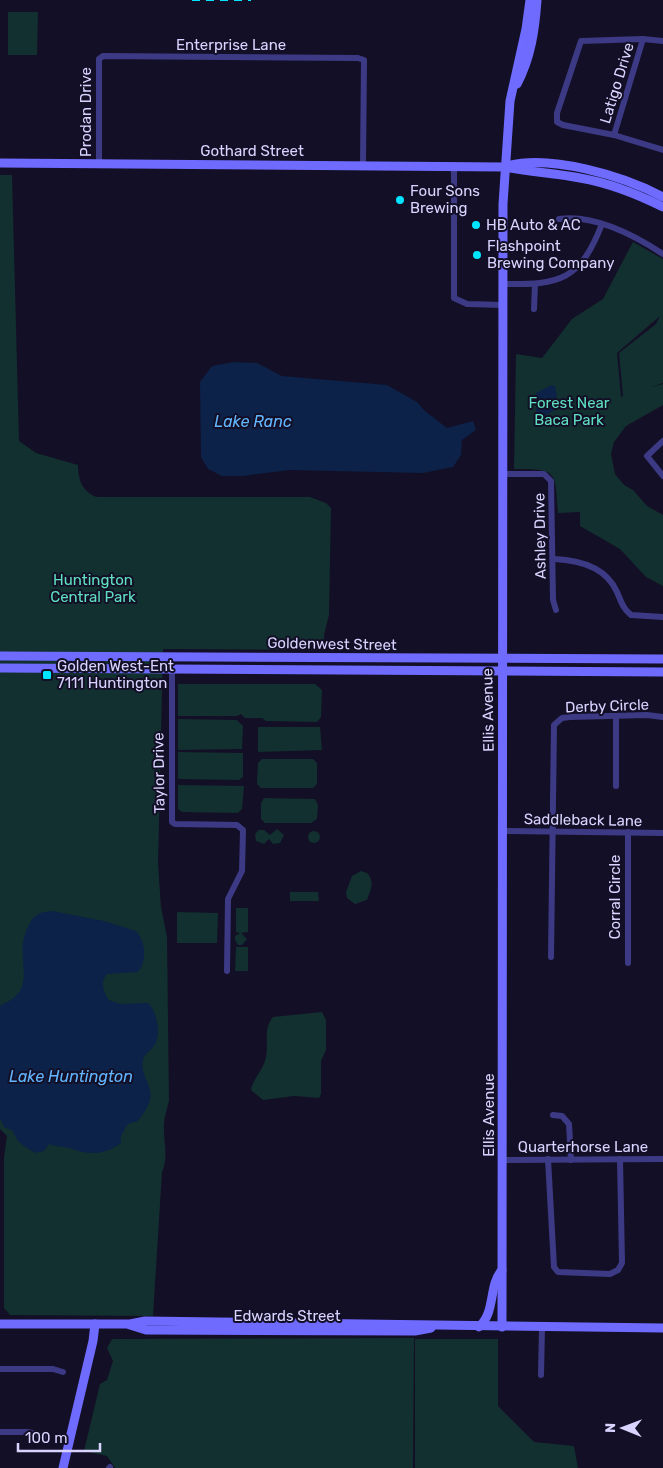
<svg xmlns="http://www.w3.org/2000/svg" width="663" height="1468" font-family="Rubik,sans-serif">
	<rect width="100%" height="100%" fill="#130f26"/>
	<g fill="#12302f" fill-rule="evenodd">
		<polygon points="8,12 38,12 37,55 8,55"/>
		<path d="M0,175h12l7,266 17,12 42,12c0,14 4,27 19,32h213l16,6 5,5 -2,107 -5,20v15l-161,-1 -5,215 3,43 6,30 2,164c-2,8 -5,16 -5,24 -1,17 5,31 -2,47l-9,144 -143,-1 -6,-7v-151l3,-21 -7,-7z"/>
		<path d="M633,242l30,17v124l-11,4 11,-3v21l-37,21 -12,16 -3,12 4,20 9,11 9,5 14,16 16,9v71l-17,-9 -26,-28 -40,-23v-14l-22,1c-3,-42 0,-44 -44,-44l2,-115 26,4 30,-39 31,-20zM660,316l-4,8 -37,29 4,43 -2,1 -4,-44z"/>
		<polygon points="178,684 315,684 322,690 321,717 317,722 266,721 262,718 245,718 241,714 237,716 178,716"/>
		<polygon points="178,719 237,720 243,726 242,749 178,750"/>
		<polygon points="258,727 320,727 322,750 258,752"/>
		<polygon points="178,752 243,753 243,777 239,780 178,779"/>
		<polygon points="262,759 313,759 317,763 317,784 313,788 261,788 257,784 258,763"/>
		<polygon points="178,785 244,786 242,809 238,813 182,812 178,809"/>
		<polygon points="264,798 315,799 318,805 317,819 311,823 265,823 261,819 261,803"/>
		<polygon points="277,829 284,835 280,843 273,844 269,839 264,844 256,841 255,834 259,830 264,830 270,835"/>
		<circle cx="314" cy="837" r="6"/>
		<path d="M361,871l6,2c8,9 4,16 0,27l-12,4 -8,-6 -1,-6 6,-16z"/>
		<polygon points="290,892 318,892 319,901 290,901"/>
		<polygon points="236,908 248,908 248,932 241,933 247,939 242,945 238,945 235,940 235,936 240,933 236,932"/>
		<polygon points="177,912 218,913 217,943 177,943"/>
		<polygon points="236,947 248,947 248,971 235,971"/>
		<path d="M322,1012l4,8v30l-5,11v33l-2,4 -25,-2 -31,4 -12,-10c2,-11 11,-19 14,-29 5,-15 -3,-31 8,-44z"/>
		<polygon points="414,1338 413,1468 115,1468 107,1456 84,1451 100,1384 107,1380 113,1361 107,1348 112,1339"/>
		<polygon points="415,1339 498,1339 498,1406 534,1442 574,1446 578,1468 415,1468"/>
	</g>
	<g fill="#0c2248">
		<polygon points="234,362 257,363 282,376 387,385 417,402 425,411 447,428 473,421 476,430 462,440 461,455 453,467 423,473 290,470 243,476 222,476 208,469 201,457 200,382 212,366"/>
		<polygon points="552,385 555,386 557,396 555,399 555,410 546,415 536,414 536,393"/>
		<path d="M52,911l52,10 32,10c10,10 11,31 2,41l-31,2c-7,8 -4,18 2,26l11,4 28,-1c9,8 14,32 6,43 -4,6 -10,7 -11,15 -4,19 18,27 1,51 -1,2 -4,7 -6,9 -3,2 -8,1 -11,4l-6,11v7c-17,13 -33,12 -52,5 -7,-2 -14,-1 -20,-4l-5,7 -8,2c-10,-5 -20,-11 -23,-22l-9,-4 -4,-9v-112c6,-4 15,-7 19,-14 12,-17 -4,-41 9,-65 5,-12 11,-15 24,-16z"/>
	</g>
	<g fill="none" stroke-linecap="round" stroke-linejoin="round">
		<g stroke="#3d3a85" stroke-width="6">
			<polyline points="663,41 643,39 581,41 557,113 557,122 563,125 614,135 663,150"/>
			<polyline points="614,135 643,39"/>
			<polyline points="99,164 99,59 103,56 358,58 364,60 363,164"/>
			<polyline points="454,166 454,298 467,304 503,305"/>
			<path d="M559,219c36,-5 75,16 104,35"/>
			<path d="M503,284c58,1 77,-4 99,-60"/>
			<polyline points="534,309 535,284"/>
			<polyline points="663,441 647,456 663,476"/>
			<polyline points="503,474 544,474 551,481 553,600 556,610"/>
			<path d="M554,559c25,1 52,8 63,33 4,9 6,17 14,23l32,2"/>
			<polyline points="172,656 172,822 175,824 237,825 243,830 242,871 228,899 227,971"/>
			<polyline points="616,786 616,716"/>
			<polyline points="503,831 663,833"/>
			<polyline points="551,957 554,725 562,718 570,717 647,715 663,717"/>
			<polyline points="628,963 628,832"/>
			<polyline points="553,1115 562,1116 569,1124 571,1160"/>
			<polyline points="548,1159 554,1267 558,1272 610,1274 618,1270 622,1263 620,1159"/>
			<polyline points="502,1160 663,1159"/>
			<polyline points="0,1369 53,1369 63,1372"/>
			<polyline points="541,1375 542,1328"/>
			<polyline points="0,1432 28,1432 48,1437"/>
			<polyline points="109,1468 110,1467"/>
		</g>
		<g stroke="#6f6bff" stroke-width="9">
			<path d="M517,84c14,-26 18,-55 20,-84"/>
			<path d="M0,163l504,4c25,5 51,6 76,11 29,5 57,16 83,29"/>
			<path d="M507,166c43,-12 117,10 156,31"/>
			<polyline points="0,656 663,659"/>
			<polyline points="0,668 663,672"/>
			<polyline points="0,1324 130,1324 145,1321 663,1328"/>
			<polyline points="130,1325 146,1330 415,1331 431,1328"/>
			<path d="M479,1327c17,-15 9,-41 23,-57"/>
			<polyline points="502,1327 503,204 510,101 526,29 530,0"/>
			<polyline points="63,1468 93,1341 95,1324"/>
		</g>
		<polyline stroke="#00e5ff" stroke-width="2" stroke-dasharray="8 6" stroke-linecap="butt" points="192,0 251,0"/>
	</g>
	<g fill="#00e5ff" stroke="#130f26" stroke-width="2">
		<circle cx="400" cy="200" r="5"/>
		<circle cx="476" cy="225" r="5"/>
		<circle cx="477" cy="255" r="5"/>
		<rect x="42" y="670" width="10" height="10" rx="2.5"/>
	</g>
	<g text-anchor="middle" stroke-width="4" stroke-linejoin="round" paint-order="stroke">
		<g font-size="15" fill="#d9d4ff" stroke="#130f26">
			<text x="231" y="50">Enterprise Lane</text>
			<text transform="translate(617 83) rotate(-73)" y="5">Latigo Drive</text>
			<text transform="translate(86 112) rotate(-90)" y="5">Prodan Drive</text>
			<text x="252" y="156">Gothard Street</text>
			<text transform="translate(540 536) rotate(-91)" y="5">Ashley Drive</text>
			<text transform="translate(332 644) rotate(1)" y="5">Goldenwest Street</text>
			<text transform="translate(607 706) rotate(-2)" y="5">Derby Circle</text>
			<text transform="translate(488 710) rotate(-91)" y="5">Ellis Avenue</text>
			<text transform="translate(159 773) rotate(-91)" y="5">Taylor Drive</text>
			<text transform="translate(583 820) rotate(1)" y="5">Saddleback Lane</text>
			<text transform="translate(615 897) rotate(-90)" y="5">Corral Circle</text>
			<text transform="translate(489 1115) rotate(-90)" y="5">Ellis Avenue</text>
			<text x="583" y="1152">Quarterhorse Lane</text>
			<text x="287" y="1321">Edwards Street</text>
		</g>
		<g font-size="15" fill="#d9d4ff" stroke="#130f26" text-anchor="start">
			<text x="410" y="196">Four Sons<tspan x="410" dy="17">Brewing</tspan></text>
			<text x="486" y="230">HB Auto &amp; AC</text>
			<text x="487" y="251">Flashpoint<tspan x="487" dy="17">Brewing Company</tspan></text>
			<text x="57" y="671">Golden West-Ent<tspan x="57" dy="17">7111 Huntington</tspan></text>
		</g>
		<g font-size="15" fill="#5fe0c0" stroke="#130f26">
			<text x="569" y="408">Forest Near<tspan x="569" dy="17">Baca Park</tspan></text>
			<text x="93" y="585">Huntington<tspan x="93" dy="17">Central Park</tspan></text>
		</g>
		<g font-size="16" font-style="italic" fill="#62b6ff" stroke="#130f26">
			<text x="253" y="427">Lake Ranc</text>
			<text x="71" y="1082">Lake Huntington</text>
		</g>
	</g>
	<g transform="translate(623 1428) rotate(271)" stroke="#130f26" stroke-width="4" paint-order="stroke">
	<path d="M0-4L9 19L0 12L-9 19Z" fill="#d9d4ff"/>
	<text y="-8" font-size="14" font-weight="bold" text-anchor="middle" fill="#d9d4ff">N</text>
	</g>
	<path d="M18 1443v8h82v-8" fill="none" stroke="#d9d4ff" stroke-width="2.5"/>
	<text x="25" y="1443" font-size="15" fill="#d9d4ff" stroke="#130f26" stroke-width="4" paint-order="stroke">100 m</text>
</svg>
